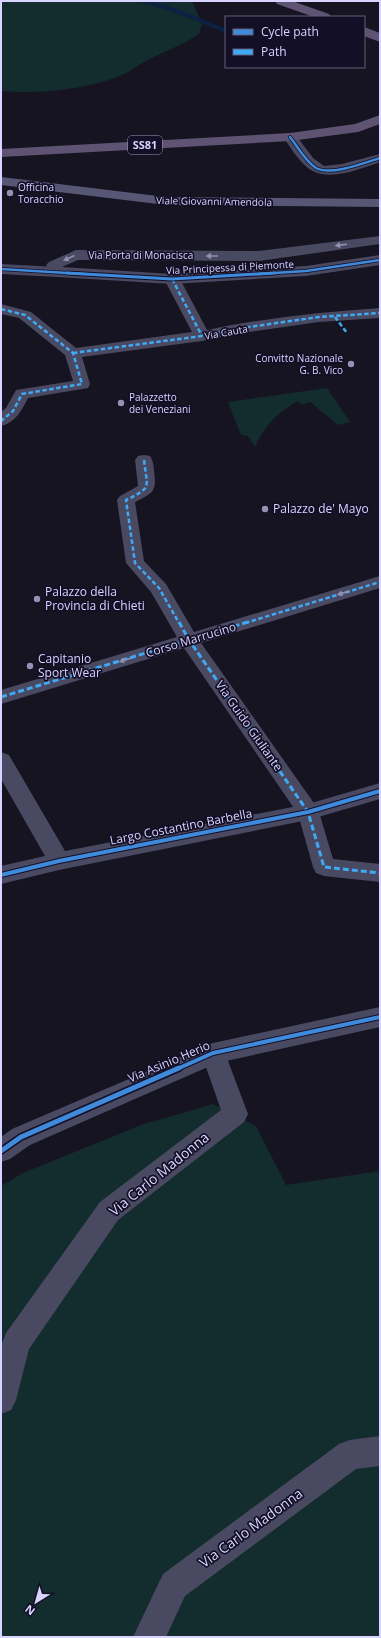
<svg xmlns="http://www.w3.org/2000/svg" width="381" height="1638" font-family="'Open Sans',sans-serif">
	<rect width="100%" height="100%" fill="#161421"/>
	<g fill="#132c2d">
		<path d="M1,1h191l10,23 -3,10c-16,11 -34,17 -51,26 -8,4 -16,10 -24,14 -36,16 -84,20 -123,17z"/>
		<path d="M327,388l23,34 -12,3 -28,-23 -8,3 -4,-4c-20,11 -34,25 -43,46l-7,-11 -7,-1 -13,-33z"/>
		<polygon points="213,1104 256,1126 286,1185 380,1171 380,1637 1,1637 1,1186 23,1173 141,1125"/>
	</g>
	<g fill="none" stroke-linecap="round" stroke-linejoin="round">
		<path fill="#0d2144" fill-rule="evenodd" d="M137,1c30,0 61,17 89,28v4l-50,-20z"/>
		<g fill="#4a4962" fill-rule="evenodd">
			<polygon points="213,1043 222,1046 225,1053 248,1114 244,1122 118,1220 29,1349 16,1400 11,1410 1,1414 1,1346 6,1333 100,1202 221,1110 201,1053 204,1046"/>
			<polygon points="380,1436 380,1466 356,1469 185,1596 166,1637 133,1637 163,1574 339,1444 350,1440"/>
		</g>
		<g fill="#4a4962" fill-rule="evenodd">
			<path d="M172,274l5,2 3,3 27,51c57,-12 115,-18 173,-22v10l-61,4 -84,12 -33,7 -120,16 8,27 -2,4 -60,10c-6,12 -13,25 -27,28v-14l5,-4 10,-18 57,-9 -8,-26 -46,-37 -18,-4v-10l30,8 45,36 116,-16 -28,-53 3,-3z"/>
			<path d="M144,455l6,1c3,5 4,10 4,15 3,21 -1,22 -19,31l9,59 22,23 28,48 186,-56v12l-179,55 115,163 3,6 14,47 47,5v18l-56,-6 -8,-3 -3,-6 -15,-53 -114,-166 -183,56v-14l176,-53 -26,-45 -25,-29 -9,-63 3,-4 18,-10 -3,-26 3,-4z"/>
		</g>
		<g fill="#4a4962" fill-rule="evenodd">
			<path d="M290,133l5,1 18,24 11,8 18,-2 38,-10v8c-20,7 -53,21 -72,6 -10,-8 -17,-20 -25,-31l2,-3z"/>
			<polygon points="1,264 57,267 62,269 65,272 62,275 57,277 1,274"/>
			<polygon points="1,752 9,755 65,851 308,804 380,783 380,799 308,820 59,870 1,884 1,866 45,856 1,779"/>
		</g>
		<g fill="#4a4962" fill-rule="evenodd">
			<polygon points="380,236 380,244 259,261 78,260 62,267 172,274 306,266 380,255 380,265 306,276 172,284 57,277 52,275 46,265 49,262 76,250 259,251"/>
			<polygon points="380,1007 380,1027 217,1063 30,1145 10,1159 1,1162 1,1137 12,1129 213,1043"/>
		</g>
		<polygon fill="#575674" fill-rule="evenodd" points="1,177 166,197 380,199 380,207 166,205 1,185"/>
		<g fill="#5e5373" fill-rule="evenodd">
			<polygon points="275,1 292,1 329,14 331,17 314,17 277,4"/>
			<polygon points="364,27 380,33 380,42 364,36"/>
			<polygon points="380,115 380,124 358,132 290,141 1,157 1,149 290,133 355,124"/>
		</g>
		<g stroke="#3fa9f5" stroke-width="2.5" stroke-dasharray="4.5 2.5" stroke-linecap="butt">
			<polyline points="172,279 202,336"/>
			<polyline points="1,309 25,315 73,353 82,384 22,394 13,411 1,421"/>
			<polyline points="335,317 347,333"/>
			<polyline points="73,353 202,336 235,329 319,317 380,313"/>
			<path d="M144,460c3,28 9,27 -18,40l9,63 24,25 20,35"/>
			<polyline points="245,623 380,582"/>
		</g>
		<g stroke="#3fa9f5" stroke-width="3" stroke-dasharray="6 3" stroke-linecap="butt">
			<polyline points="179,622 189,640 308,812 324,867 380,873"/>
			<polyline points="1,697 248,622"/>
		</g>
		<g stroke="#130f26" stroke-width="4">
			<g id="cycleway-far3">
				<path d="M290,137c8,10 15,24 26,31 15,8 48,-5 64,-10"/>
				<polyline points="1,269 84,274"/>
				<polyline points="258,274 306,271 380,260"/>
			</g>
		</g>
		<g stroke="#130f26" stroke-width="5">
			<polyline id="cycleway-far2" points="67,273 172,279 275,273"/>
		</g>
		<g stroke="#130f26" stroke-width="6">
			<g id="cycleway-far1">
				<polyline points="1,875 59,861 308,812 380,791"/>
				<polyline points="177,1069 213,1053 380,1017"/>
			</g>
		</g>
		<g stroke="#130f26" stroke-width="8">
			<polyline id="cycleway" points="1,1151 21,1137 179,1068"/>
		</g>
		<use href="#cycleway-far3" stroke="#408adc" stroke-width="2.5"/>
		<use href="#cycleway-far2" stroke="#408adc" stroke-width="3"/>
		<use href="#cycleway-far1" stroke="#408adc" stroke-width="4"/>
		<use href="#cycleway" stroke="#408adc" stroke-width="5"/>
	</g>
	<defs><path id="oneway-solid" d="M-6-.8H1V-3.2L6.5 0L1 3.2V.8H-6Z"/></defs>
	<g fill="#928eb0">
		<use href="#oneway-solid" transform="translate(341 245) rotate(173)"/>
		<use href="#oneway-solid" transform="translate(212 256) rotate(-180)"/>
		<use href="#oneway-solid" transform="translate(69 258) rotate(156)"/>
		<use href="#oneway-solid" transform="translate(343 593) rotate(163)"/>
		<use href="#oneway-solid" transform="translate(125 660) rotate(163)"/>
	</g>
	<g fill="#9591b1" stroke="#130f26" stroke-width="1.5">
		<circle cx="10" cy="193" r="4"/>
		<circle cx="351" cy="364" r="4"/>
		<circle cx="121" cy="403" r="4"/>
		<circle cx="265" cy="509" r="4"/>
		<circle cx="37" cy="599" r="4"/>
		<circle cx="30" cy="666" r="4"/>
	</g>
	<g text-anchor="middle" stroke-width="3.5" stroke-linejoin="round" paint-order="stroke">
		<g font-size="10" fill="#d9d4ff" stroke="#130f26" text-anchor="start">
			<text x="18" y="191">Officina<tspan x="18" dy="12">Toracchio</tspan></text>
			<text x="343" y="362" text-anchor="end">Convitto Nazionale<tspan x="343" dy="12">G. B. Vico</tspan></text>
			<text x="129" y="401">Palazzetto<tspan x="129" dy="12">dei Veneziani</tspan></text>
		</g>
		<g font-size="10" fill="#d9d4ff" stroke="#130f26">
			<text transform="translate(214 201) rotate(1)" y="4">Viale Giovanni Amendola</text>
			<text x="141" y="259">Via Porta di Monacisca</text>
			<text transform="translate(230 267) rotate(-3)" y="4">Via Principessa di Piemonte</text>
			<text transform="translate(226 332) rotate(-10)" y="4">Via Cauta</text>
		</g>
		<rect fill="#130f26" stroke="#9e99be" stroke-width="1" x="128" y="136" width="34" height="18" rx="3"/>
		<g font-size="11" font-weight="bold" fill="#d9d4ff">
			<text x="145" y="149">SS81</text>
		</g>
		<g font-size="12" fill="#d9d4ff" stroke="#130f26" text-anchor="start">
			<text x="273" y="513">Palazzo de' Mayo</text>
			<text x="45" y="596">Palazzo della<tspan x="45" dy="14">Provincia di Chieti</tspan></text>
			<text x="38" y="663">Capitanio<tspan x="38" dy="14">Sport Wear</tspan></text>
		</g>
		<g font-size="12" fill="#d9d4ff" stroke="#130f26">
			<text transform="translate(191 640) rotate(-17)" y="4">Corso Marrucino</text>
			<text transform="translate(249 726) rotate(55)" y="4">Via Guido Giuliante</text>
			<text transform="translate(181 827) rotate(-11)" y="4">Largo Costantino Barbella</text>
			<text transform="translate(169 1062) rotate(-23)" y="4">Via Asinio Herio</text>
		</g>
		<g font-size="14" fill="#d9d4ff" stroke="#130f26">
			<text transform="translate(159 1174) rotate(-39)" y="5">Via Carlo Madonna</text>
			<text transform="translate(251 1528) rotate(-36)" y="5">Via Carlo Madonna</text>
		</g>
	</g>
	<rect width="381" height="1638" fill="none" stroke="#d9d4ff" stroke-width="4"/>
	<rect x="225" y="16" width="140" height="52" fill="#130f26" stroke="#625e7d"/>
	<rect x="233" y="29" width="20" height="6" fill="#408adc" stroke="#625e7d"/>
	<text x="261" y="36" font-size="12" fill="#d9d4ff">Cycle path</text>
	<rect x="233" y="49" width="20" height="6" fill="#3fa9f5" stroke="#625e7d"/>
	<text x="261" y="56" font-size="12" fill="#d9d4ff">Path</text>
	<g transform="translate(36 1602) rotate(217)" stroke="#130f26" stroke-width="3" paint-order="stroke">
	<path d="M0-3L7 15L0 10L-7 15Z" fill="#d9d4ff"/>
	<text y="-6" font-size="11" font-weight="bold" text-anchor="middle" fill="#d9d4ff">N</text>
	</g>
</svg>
